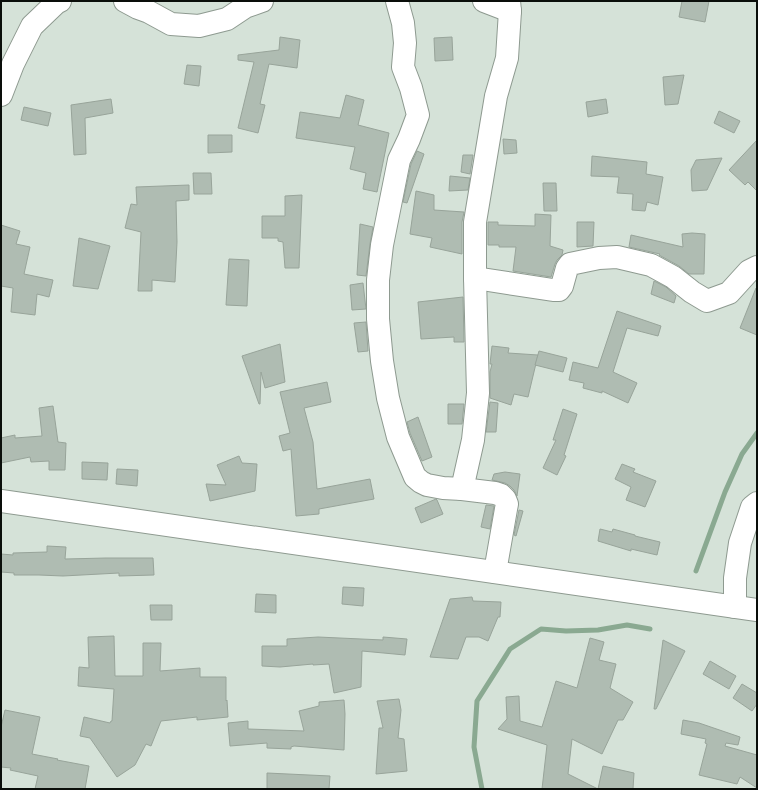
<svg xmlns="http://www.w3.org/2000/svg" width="758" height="790" font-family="'Asap Condensed',sans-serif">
	<rect width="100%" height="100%" fill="#d5e2d8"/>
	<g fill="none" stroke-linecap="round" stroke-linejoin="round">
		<g stroke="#8aa991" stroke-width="5">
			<polyline points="696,571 725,492 742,454 757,433"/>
			<polyline points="482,789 474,747 477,701 510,649 541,629 566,631 598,630 627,625 650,629"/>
		</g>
	</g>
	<g fill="#afbcb2" stroke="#98a49a">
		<polygon points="682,1 709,1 705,22 679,17"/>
		<polygon points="280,37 300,40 297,68 269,64 260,104 265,105 258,133 238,128 254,62 238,60 238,55 279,50"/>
		<polygon points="452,37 453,60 435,61 434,38"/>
		<polygon points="187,65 201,66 199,86 184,84"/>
		<polygon points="684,75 678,104 665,105 663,77"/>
		<polygon points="346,95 364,100 358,125 389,133 377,192 363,189 366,173 350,169 355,147 296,138 300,112 340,118"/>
		<polygon points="111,99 113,113 85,118 86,154 74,155 71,105"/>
		<polygon points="606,99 608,113 588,117 586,102"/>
		<polygon points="24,107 51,113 48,126 21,120"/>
		<polygon points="719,111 740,121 734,133 714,123"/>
		<polygon points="208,135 232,135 232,152 208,153"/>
		<polygon points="503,139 516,140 517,153 504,154"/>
		<polygon points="757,140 757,191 748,182 745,185 729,170"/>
		<polygon points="417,151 424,154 407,203 403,202 411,164"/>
		<polygon points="463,155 473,155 470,174 461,172"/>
		<polygon points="592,156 647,162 646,174 663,177 658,205 647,202 645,211 632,210 633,194 617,193 619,177 591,176"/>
		<polygon points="722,158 707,190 692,191 691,170 696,160"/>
		<polygon points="193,173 211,173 212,194 194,194"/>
		<polygon points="450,176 470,178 468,190 449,191"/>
		<polygon points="543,183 556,183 557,211 544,211"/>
		<polygon points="189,185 189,200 176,201 177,242 175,282 152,280 152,291 138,291 141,232 125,228 131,204 137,205 136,187"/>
		<polygon points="416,191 434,195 434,210 464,212 462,222 462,254 430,247 432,238 410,234"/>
		<polygon points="302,195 299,268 285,268 283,242 278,241 278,238 262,238 262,216 285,216 285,196"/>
		<polygon points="535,214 551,215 550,246 563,250 562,255 557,260 555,264 551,277 513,271 516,247 499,247 499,245 488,245 488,222 498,222 498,225 535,226"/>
		<polygon points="577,222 594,222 593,246 577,247"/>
		<polygon points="360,224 373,227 370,244 366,276 357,275"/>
		<polygon points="1,225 20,231 16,244 30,247 24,274 53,280 49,297 37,294 35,315 11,312 13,288 1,286"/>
		<polygon points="692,233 705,234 704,274 689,274 679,266 659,255 660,254 629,247 631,235 683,247 682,234"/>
		<polygon points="79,238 110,246 98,289 73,286"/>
		<polygon points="229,259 249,260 247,306 226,305"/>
		<polygon points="654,281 666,287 676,296 674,303 651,294"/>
		<polygon points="363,283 366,309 352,310 350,285"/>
		<polygon points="756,288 757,288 757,335 740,328"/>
		<polygon points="463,297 464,342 454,342 454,337 421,339 418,302"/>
		<polygon points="617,311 661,326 658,336 627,328 613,372 637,383 628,403 602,391 602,393 583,388 584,383 569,380 573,362 598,368"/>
		<polygon points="366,322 368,351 358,352 354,323"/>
		<polygon points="280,344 285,382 265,388 261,372 260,404 259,404 242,356"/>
		<polygon points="492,346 509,348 508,353 538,355 528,397 514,394 511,405 490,398 490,372 492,364 490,364"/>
		<polygon points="539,351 567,358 563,372 535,365"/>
		<polygon points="327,382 331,402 304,408 313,442 317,489 370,479 374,499 319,509 319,514 296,516 291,449 283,451 279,436 290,433 280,392"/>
		<polygon points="490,402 498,403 496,432 486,432"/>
		<polygon points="448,404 464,404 462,424 448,424"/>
		<polygon points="53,406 58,442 66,443 65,470 49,470 49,461 31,462 30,457 1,463 1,438 15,435 15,438 42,436 39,408"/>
		<polygon points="563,409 577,414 564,455 566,456 557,475 543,468 556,440 553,440"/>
		<polygon points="418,417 432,457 422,461 410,433 407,422"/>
		<polygon points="239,456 242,463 257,464 255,491 210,501 206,484 226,485 217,465"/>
		<polygon points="82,462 108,463 107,480 82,479"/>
		<polygon points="622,464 635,469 633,472 656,481 645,507 626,500 631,487 615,479"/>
		<polygon points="117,469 138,470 137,486 116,484"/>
		<polygon points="505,472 520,474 517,496 514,490 510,486 505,483 492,480 494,474"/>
		<polygon points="436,499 437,500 443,514 421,523 415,508"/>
		<polygon points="486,505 494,506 490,529 481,527"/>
		<polygon points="519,510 523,511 516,536 514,535"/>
		<polygon points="600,529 612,532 613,529 635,535 635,536 660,542 657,555 631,549 631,551 598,541"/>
		<polygon points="47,546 66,547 65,559 106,558 153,558 154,575 119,576 119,573 63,576 39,575 14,575 14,573 1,572 1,554 13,555 13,553 47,552"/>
		<polygon points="343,587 364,588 363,606 342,604"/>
		<polygon points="256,594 276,595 276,613 255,612"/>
		<polygon points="472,597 473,601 501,602 500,617 498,617 488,641 479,637 466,637 458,659 430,657 450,599"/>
		<polygon points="150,605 172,605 172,620 151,620"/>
		<polygon points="114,636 115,676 143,676 143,643 161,643 160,671 200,668 200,677 226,677 226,701 227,700 228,717 197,720 197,717 161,721 151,746 146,744 135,765 117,777 90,738 80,736 84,717 110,723 111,721 112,721 114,689 78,686 79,667 89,668 88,637"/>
		<polygon points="318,637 383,640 383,637 407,639 405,655 362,651 361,687 334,693 329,664 313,665 313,664 280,667 262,666 262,646 287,646 287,639"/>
		<polygon points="590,638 604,642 599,660 616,664 610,688 633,702 623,720 618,720 602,754 572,739 568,774 598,789 603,766 634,773 633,789 542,789 547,745 498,729 507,719 506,697 519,696 520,721 542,727 556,681 577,688"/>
		<polygon points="663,640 685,651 656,709 654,709"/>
		<polygon points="710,661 736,676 729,689 703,674"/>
		<polygon points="742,684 757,693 757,704 752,711 733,698"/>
		<polygon points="399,699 401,710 398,738 404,739 407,771 376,774 379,728 383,728 377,701"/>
		<polygon points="344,700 345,714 344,750 294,746 291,747 291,749 267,748 267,743 230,746 228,723 248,721 248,729 304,731 299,711 319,706 319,702"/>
		<polygon points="5,710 40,717 32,754 58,759 57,760 89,766 85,789 35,789 38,776 10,770 11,768 1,767 1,727"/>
		<polygon points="683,720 699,723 740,737 738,745 726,743 725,746 757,755 757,788 740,777 737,784 699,775 707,744 705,743 706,739 681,734"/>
		<polygon points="267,773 330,776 329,789 267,789"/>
	</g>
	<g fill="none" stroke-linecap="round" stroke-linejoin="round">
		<g stroke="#8e9a90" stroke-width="24">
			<g id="minor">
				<polyline points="125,1 138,8 149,12 171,24 199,26 227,19 245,7 262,1"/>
				<polyline points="397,1 403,23 405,43 403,67 411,88 418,115 409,139 399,160 382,245 378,280 378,319 382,361 388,398 398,437 415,477 421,482 427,485 443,488 462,489 495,493 501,495 505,499 507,504 506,509 495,572"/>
				<polyline points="484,1 510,11"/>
				<polyline points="1,95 13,64 32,26 56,3 60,1"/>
				<polyline points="475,278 553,290 559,290 562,286 567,268 570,264 599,258 617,257 651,265 673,277 692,292 707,301 729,293 749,271 757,267"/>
				<polyline points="462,489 473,440 478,393 475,278 475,222 496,96 507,58 510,11 509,1"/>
				<polyline points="735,607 735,578 740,543 752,507 757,503"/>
			</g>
		</g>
		<g stroke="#8e9a90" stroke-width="24">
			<polyline id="highway" points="1,501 757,610"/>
		</g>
		<use href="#minor" stroke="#fff" stroke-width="22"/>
		<use href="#highway" stroke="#fff" stroke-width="22"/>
	</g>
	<rect width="758" height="790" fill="none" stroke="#0a0e0a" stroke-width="4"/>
</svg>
